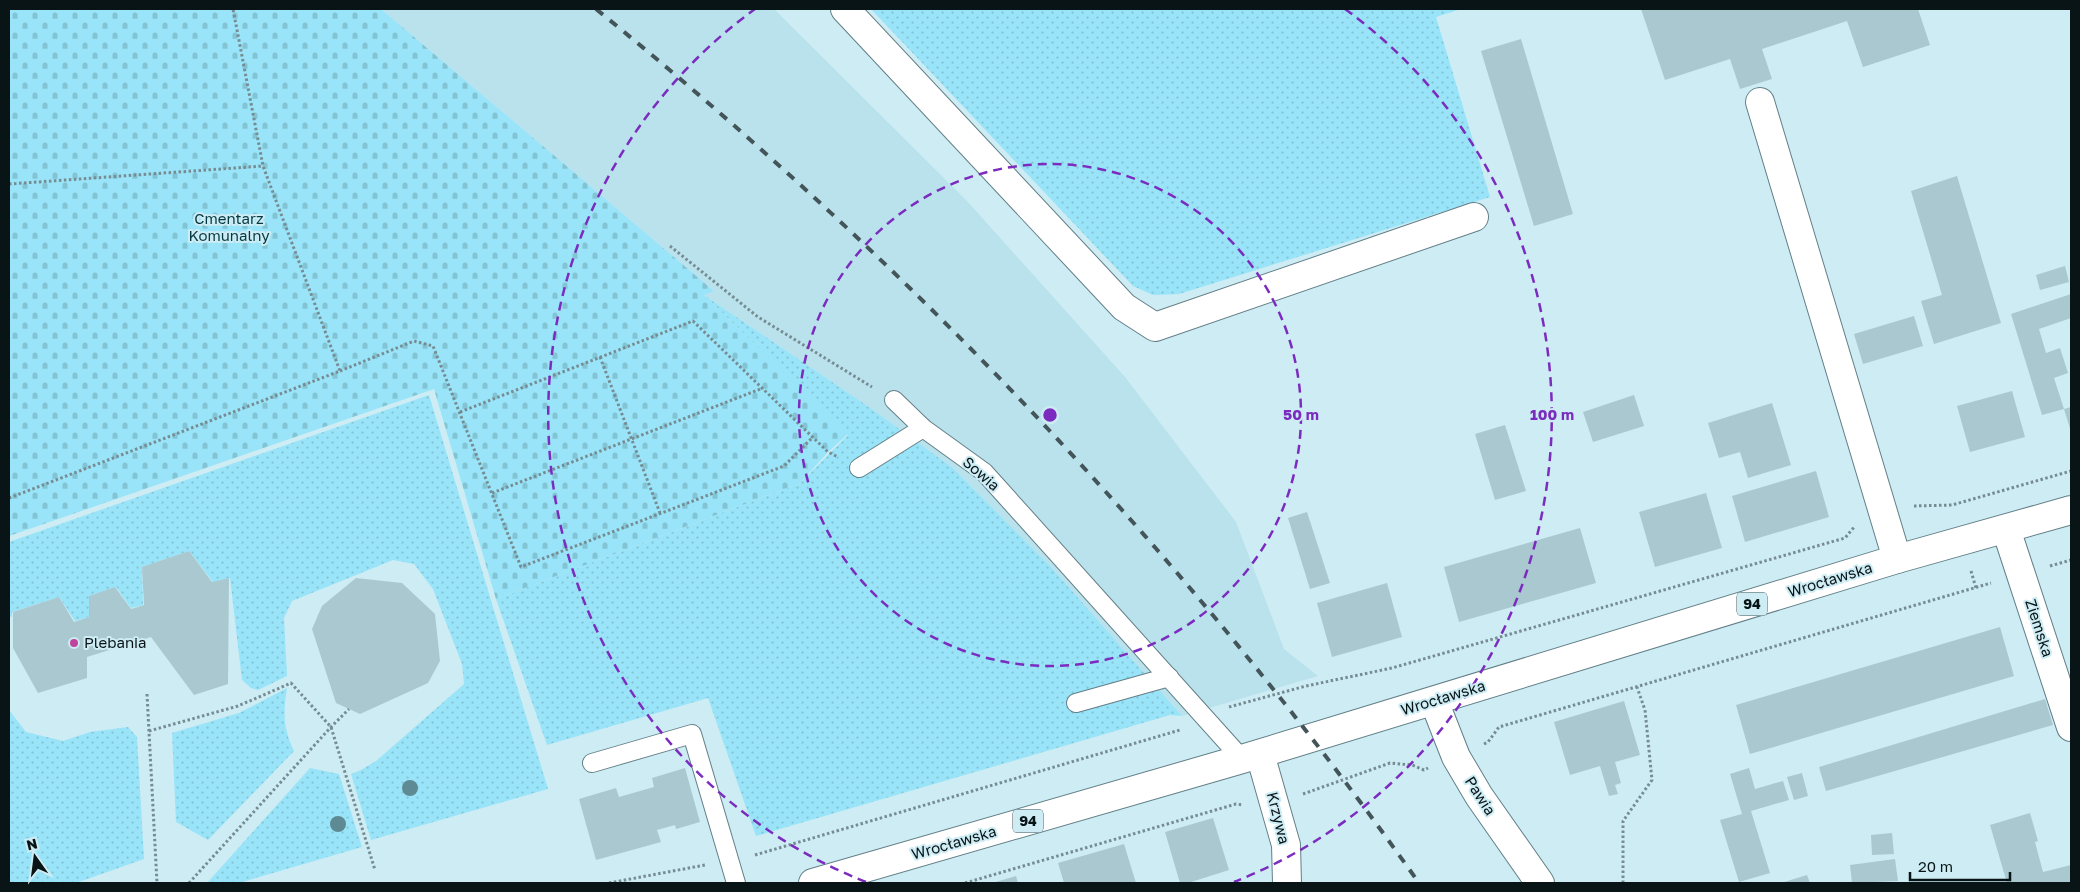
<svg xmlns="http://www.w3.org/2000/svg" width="2080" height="892" font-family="'Golos Text',sans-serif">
	<defs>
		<pattern id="green-dots" width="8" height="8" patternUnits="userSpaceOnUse" patternTransform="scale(1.25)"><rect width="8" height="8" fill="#99e4f8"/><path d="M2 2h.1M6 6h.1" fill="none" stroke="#82c3d4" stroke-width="1.8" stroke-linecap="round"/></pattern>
		<pattern id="cemetery-stones" width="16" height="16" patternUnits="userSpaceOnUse" patternTransform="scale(1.25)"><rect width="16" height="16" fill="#99e4f8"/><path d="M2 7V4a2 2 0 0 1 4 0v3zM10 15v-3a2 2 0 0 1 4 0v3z" fill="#82c3d4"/></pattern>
	</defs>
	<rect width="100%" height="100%" fill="#cdecf4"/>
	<polygon fill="#bae2ed" points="381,9 774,9 967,201 1125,377 1236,522 1284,649 1318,676 1182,716 1051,567 953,468 869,407 704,295 714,291"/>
	<g fill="url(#green-dots)">
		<polygon points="871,9 1461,9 1436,17 1490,197 1179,294 1153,295 1133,286"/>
		<polygon points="704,295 869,407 953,468 1051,567 1182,716 1170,715 756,836 708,698 547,745 496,599 800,483 848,435"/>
		<polygon points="429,395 548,789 371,840 351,774 361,770 376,761 464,684 462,664 433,589 414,564 393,560 292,601 284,618 287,676 258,690 251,688 242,680 230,578 213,582 189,551 142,567 143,605 131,608 116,587 89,596 89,617 75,621 59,597 12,612 12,617 9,616 9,542"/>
		<path d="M287,688c-4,25 -4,40 7,63l-86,89 -32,-18 -4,-89 67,-20z"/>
		<polygon points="9,710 26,732 63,741 90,732 128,727 137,737 144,859 76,883 9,883"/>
		<polygon points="310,768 339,774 362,847 239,883 207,883"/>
	</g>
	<polygon fill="url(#cemetery-stones)" points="9,9 381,9 714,291 704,295 848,434 828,452 800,483 496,599 434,389 9,536"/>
	<g fill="#aac8d0">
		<polygon points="1641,9 1918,9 1930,45 1863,67 1847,21 1762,49 1772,79 1740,89 1730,59 1665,80"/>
		<polygon points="1521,39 1573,214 1534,226 1481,51"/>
		<polygon points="1957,176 2001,323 1934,344 1921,301 1942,295 1911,191"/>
		<polygon points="2065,266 2069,282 2040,290 2036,275"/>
		<polygon points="2071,294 2071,318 2039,329 2046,353 2060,348 2068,373 2054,378 2064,409 2042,415 2011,314"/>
		<polygon points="1914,316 1923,346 1863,364 1854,334"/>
		<polygon points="2012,391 2025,437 1970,452 1957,406"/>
		<polygon points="1634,395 1644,426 1593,442 1583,412"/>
		<polygon points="1772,403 1791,465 1748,478 1740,452 1719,458 1708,423"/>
		<polygon points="2071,407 2071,432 2064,409"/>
		<polygon points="1505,425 1526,491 1495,500 1475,434"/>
		<polygon points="1816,471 1829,517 1745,542 1732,496"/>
		<polygon points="1706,493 1722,548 1655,567 1639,512"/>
		<polygon points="1307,512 1330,583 1310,589 1288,518"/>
		<polygon points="1580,528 1596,583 1459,622 1444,567"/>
		<polygon points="189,551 212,582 229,578 228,684 194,695 151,637 87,657 87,678 38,693 13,648 13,612 59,597 74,622 89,617 89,596 115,587 131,609 144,605 142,567"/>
		<polygon points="356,578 402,583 435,614 440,661 428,683 360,714 336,703 312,629 322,606"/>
		<polygon points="1387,583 1402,637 1332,657 1317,603"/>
		<polygon points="2000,627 2014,676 1750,754 1736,705"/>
		<polygon points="2045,699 2053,725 1826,791 1819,767"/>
		<polygon points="1624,701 1640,755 1615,762 1621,783 1615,785 1618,794 1609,796 1600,766 1570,775 1554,722"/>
		<polygon points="685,768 700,822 676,829 675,825 657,830 661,842 596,860 579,799 616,788 619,797 654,787 652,778"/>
		<polygon points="1749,768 1755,789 1783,781 1789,800 1751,811 1770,873 1739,882 1720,820 1742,814 1730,774"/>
		<polygon points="1802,773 1808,796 1794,800 1787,777"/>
		<polygon points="2030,813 2038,841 2035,842 2043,872 2071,865 2071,883 2007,883 1990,825"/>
		<polygon points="1213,818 1229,870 1188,883 1180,883 1165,832"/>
		<polygon points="1892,833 1894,854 1872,855 1871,835"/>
		<polygon points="1124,844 1136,883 1064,883 1058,863"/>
		<polygon points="1895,859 1898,881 1852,883 1850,865"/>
		<polygon points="1807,875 1810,883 1781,883"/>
		<polygon points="1016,876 1018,883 992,883"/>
	</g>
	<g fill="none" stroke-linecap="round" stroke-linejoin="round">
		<g stroke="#637f87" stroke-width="20">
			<g id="lane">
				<polyline points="894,400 923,428 984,472 1242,759"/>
				<polyline points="859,468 923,428"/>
				<polyline points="1076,703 1169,677"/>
				<polyline points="592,763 692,734 736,883"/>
			</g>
		</g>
		<g stroke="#637f87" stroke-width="30">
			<g id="street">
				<polyline points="845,9 1124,307 1155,327 1474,217"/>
				<polyline points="1760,102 1897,559"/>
				<polyline points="2006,529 2071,727"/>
				<polyline points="1434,701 1456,757 1479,796 1540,883"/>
				<polyline points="1260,754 1286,845 1287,883"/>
			</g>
		</g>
		<g stroke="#637f87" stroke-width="30">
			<polyline id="primary" points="813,883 1242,759 1897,559 2071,510"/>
		</g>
		<g stroke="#768c92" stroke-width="3" stroke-dasharray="2.5 2.5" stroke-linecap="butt">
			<polyline points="9,184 263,166"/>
			<polyline points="670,246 758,317 872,387"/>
			<polyline points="600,357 660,513"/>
			<polyline points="340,371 414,341 433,346 521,567 784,466 813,437"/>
			<polyline points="460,412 693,321 828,452 838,457"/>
			<polyline points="492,493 763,388"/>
			<polyline points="9,498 340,371 263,166 233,9"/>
			<polyline points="1914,506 1952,505 2071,471"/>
			<polyline points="2050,566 2071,560"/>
			<polyline points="1971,571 1976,588"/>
			<polyline points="147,694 157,883"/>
			<polyline points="1229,707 1306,686 1392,668 1845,538 1855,526"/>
			<polyline points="149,731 238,706 291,683 331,727 375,870"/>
			<polyline points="1484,744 1488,742 1499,727 1991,583"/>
			<polyline points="1303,794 1390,763 1412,765 1424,770 1428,768"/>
			<polyline points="755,855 1180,730"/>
			<polyline points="189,883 331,727 349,709"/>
			<polyline points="609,883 705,865"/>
			<polyline points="965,883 1236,804 1243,805"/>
			<polyline points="1623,883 1623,821 1652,780 1645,710 1637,687"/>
		</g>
		<use href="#lane" stroke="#fff" stroke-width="18"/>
		<use href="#street" stroke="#fff" stroke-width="28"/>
		<use href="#primary" stroke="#fff" stroke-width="28"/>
		<path stroke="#445559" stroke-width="4" stroke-dasharray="9 9" stroke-linecap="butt" d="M596,9c312,253 591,546 823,874"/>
	</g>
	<g fill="#5e8a93">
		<circle cx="410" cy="788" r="8"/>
		<circle cx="338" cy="824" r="8"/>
	</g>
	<g fill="none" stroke="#7b2cbf" stroke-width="2.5" stroke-dasharray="9 6">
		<circle cx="1050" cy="415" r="251"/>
		<path d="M866 882A502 502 0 0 1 755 9M1345 9A502 502 0 0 1 1234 882"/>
	</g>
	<circle fill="#be479d" stroke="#cdecf4" stroke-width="2" cx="74" cy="643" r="5"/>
	<g text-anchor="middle" stroke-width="4" stroke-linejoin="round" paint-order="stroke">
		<g fill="#cdecf4" stroke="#445559" stroke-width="1">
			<rect x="1737" y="592.5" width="30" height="23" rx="4"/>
			<rect x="1013" y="809.5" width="30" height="23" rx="4"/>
		</g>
		<g font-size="14" font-weight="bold" fill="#091417">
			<text x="1752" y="609">94</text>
			<text x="1028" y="826">94</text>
		</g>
		<g font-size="15" fill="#043944" stroke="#cdecf4">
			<text x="229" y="224">Cmentarz<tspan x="229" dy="17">Komunalny</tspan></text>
		</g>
		<g font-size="15" fill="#091417" stroke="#cdecf4">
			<text transform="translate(981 474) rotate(41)" y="5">Sowia</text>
			<text transform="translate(1830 580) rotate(-17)" y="5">Wrocławska</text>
			<text transform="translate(2039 628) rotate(72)" y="5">Ziemska</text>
			<text transform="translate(1443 698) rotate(-17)" y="5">Wrocławska</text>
			<text transform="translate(1480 796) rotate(57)" y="5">Pawia</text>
			<text transform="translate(1278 818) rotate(76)" y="5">Krzywa</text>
			<text transform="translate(954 843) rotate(-16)" y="5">Wrocławska</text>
		</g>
		<g font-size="15" fill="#091417" stroke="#cdecf4" text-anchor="start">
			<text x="84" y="648">Plebania</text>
		</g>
	</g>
	<circle cx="1050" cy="415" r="8" fill="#7b2cbf" stroke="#cdecf4" stroke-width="2.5"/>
	<g font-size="15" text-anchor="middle" font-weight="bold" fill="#7b2cbf" stroke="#cdecf4" stroke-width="4" stroke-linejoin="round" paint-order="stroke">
		<text x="1301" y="420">50 m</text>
		<text x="1552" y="420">100 m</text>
	</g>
	<rect width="2080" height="892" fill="none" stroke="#091417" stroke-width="20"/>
	<g transform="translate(35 857) rotate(346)" stroke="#cdecf4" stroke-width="4" paint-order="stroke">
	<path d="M0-4L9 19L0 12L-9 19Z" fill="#091417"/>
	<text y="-8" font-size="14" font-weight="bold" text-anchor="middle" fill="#091417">N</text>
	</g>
	<path d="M1910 872v8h100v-8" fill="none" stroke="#091417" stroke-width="2.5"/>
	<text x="1918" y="872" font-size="15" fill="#091417" stroke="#cdecf4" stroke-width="4" paint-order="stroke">20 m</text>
</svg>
